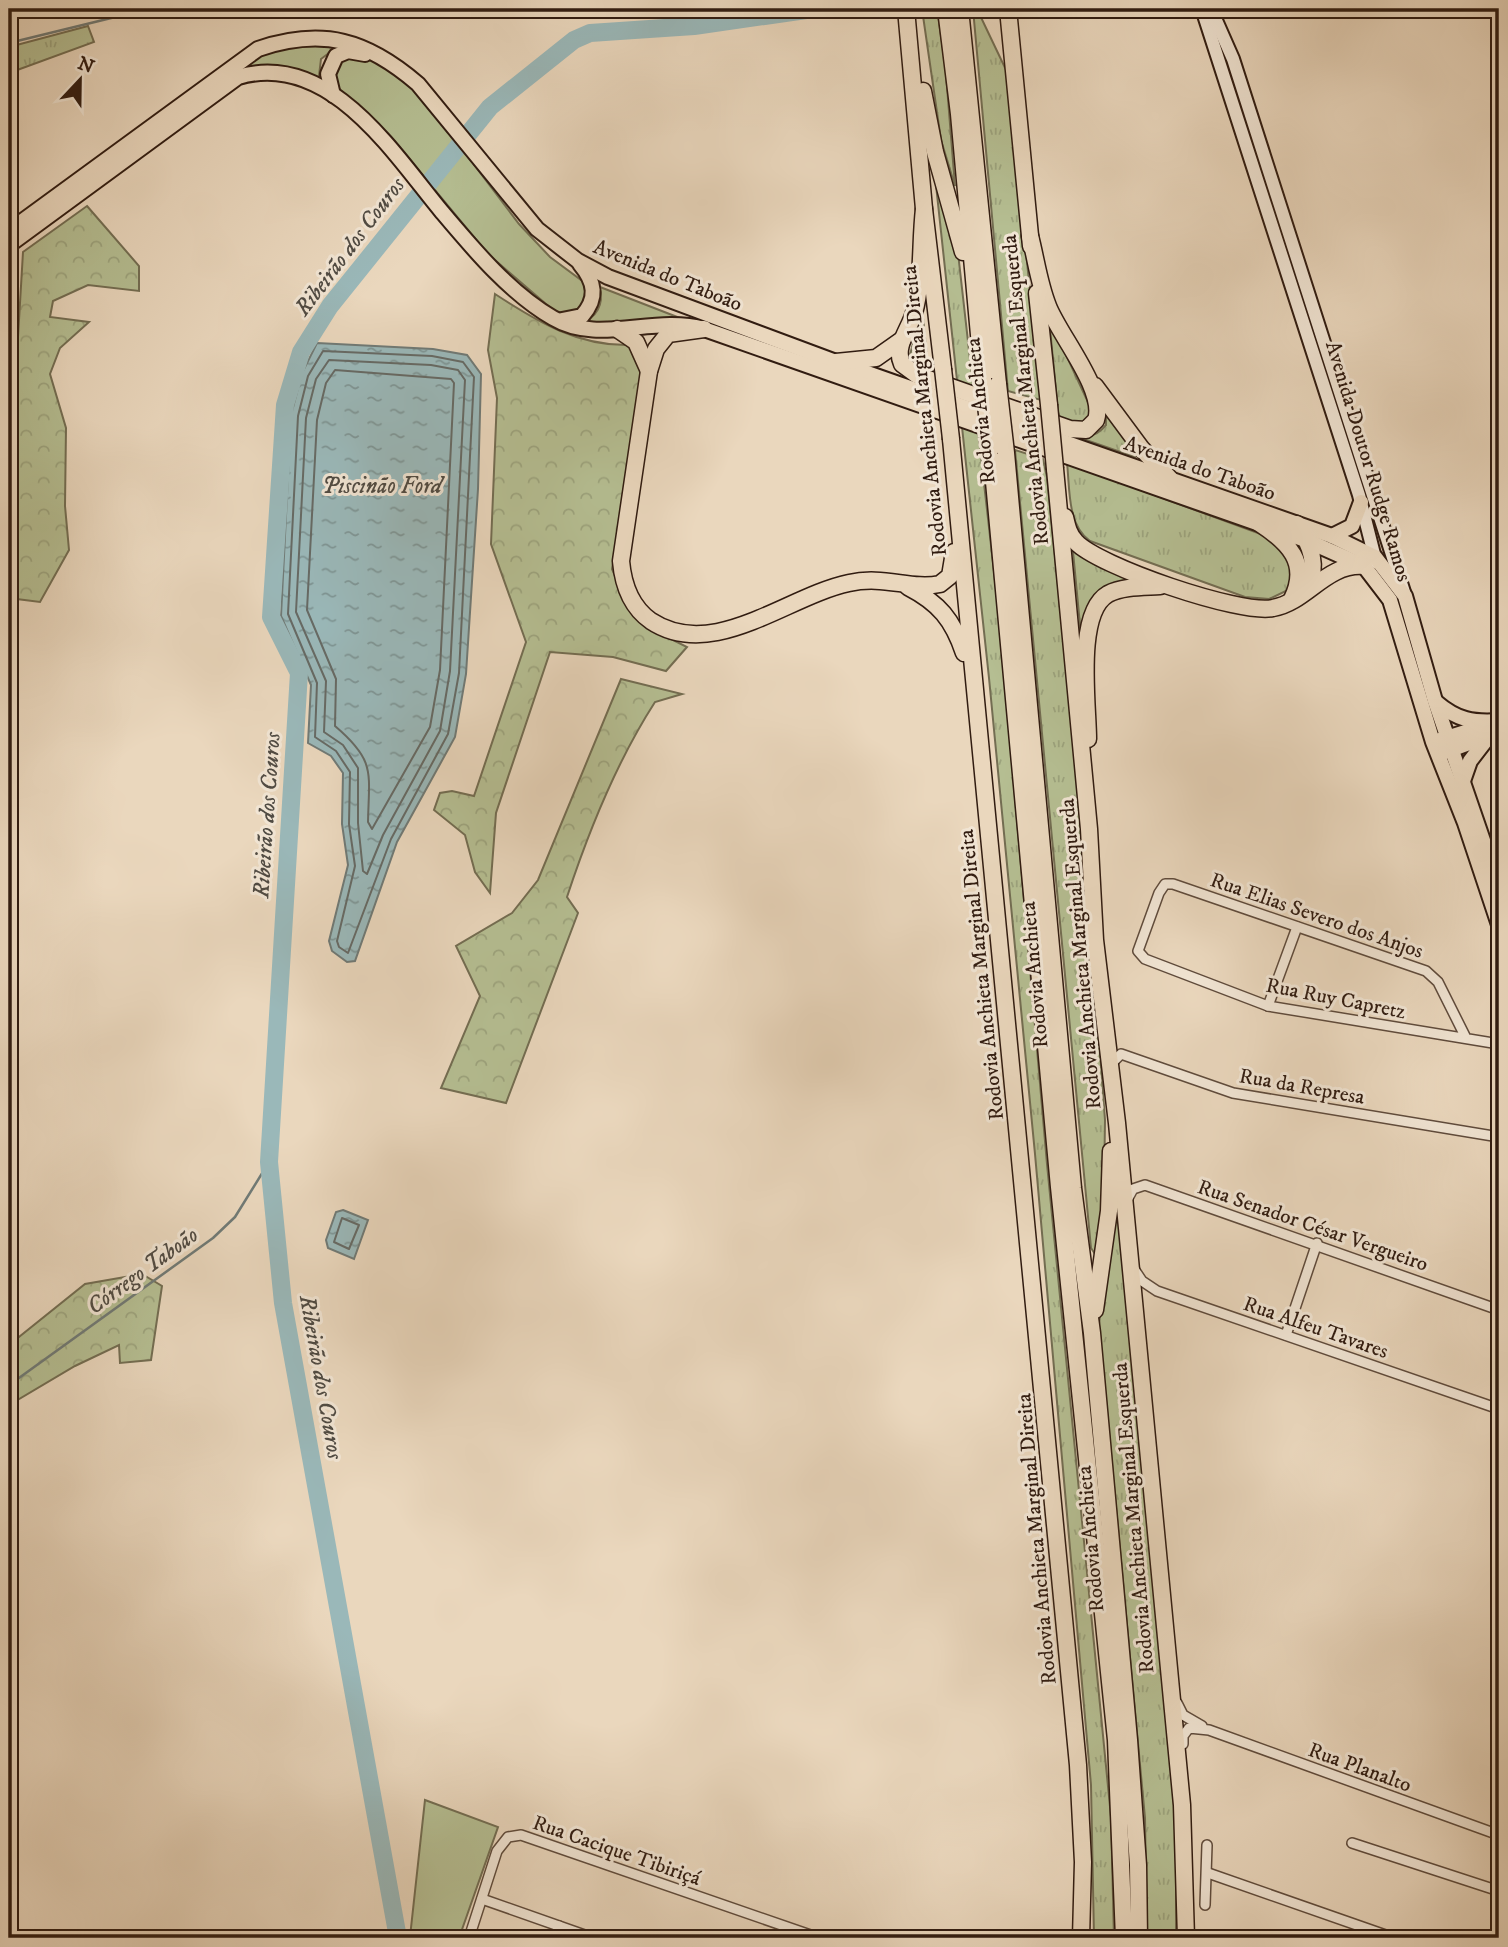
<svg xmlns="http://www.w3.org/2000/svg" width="1508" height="1947" font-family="'IM FELL DW Pica',serif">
	<defs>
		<pattern id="grass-tufts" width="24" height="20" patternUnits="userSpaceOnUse" patternTransform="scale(1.75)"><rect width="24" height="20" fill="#b5be92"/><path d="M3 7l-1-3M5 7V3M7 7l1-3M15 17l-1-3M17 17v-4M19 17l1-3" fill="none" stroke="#9ca37d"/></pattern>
		<pattern id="forest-crowns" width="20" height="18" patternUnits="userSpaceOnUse" patternTransform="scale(1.75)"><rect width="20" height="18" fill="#b5be92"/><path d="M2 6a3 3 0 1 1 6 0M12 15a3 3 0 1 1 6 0" fill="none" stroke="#9ca37d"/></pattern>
		<pattern id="water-ripples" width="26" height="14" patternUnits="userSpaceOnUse" patternTransform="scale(1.75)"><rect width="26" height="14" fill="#9ab8b9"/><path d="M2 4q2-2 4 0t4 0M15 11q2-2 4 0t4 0" fill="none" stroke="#7e9595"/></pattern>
	</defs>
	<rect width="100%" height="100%" fill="#ead7bd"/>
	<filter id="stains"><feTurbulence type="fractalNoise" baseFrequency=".00286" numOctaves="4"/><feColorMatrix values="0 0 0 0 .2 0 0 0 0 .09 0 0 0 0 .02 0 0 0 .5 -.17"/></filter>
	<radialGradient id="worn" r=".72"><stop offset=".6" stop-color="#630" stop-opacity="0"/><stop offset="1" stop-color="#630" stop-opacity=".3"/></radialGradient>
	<g fill="url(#grass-tufts)" stroke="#736d52" stroke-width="2">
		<polygon points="922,9 937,9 945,62 955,186 941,140"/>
		<polygon points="973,9 977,9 1008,74 1041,400 1008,391"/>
		<polygon points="88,26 94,42 9,73 9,47"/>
		<polygon points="936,185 957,244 1000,625 1047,1164 1111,1817 1114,1938 1094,1938 1091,1785 1035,1154 989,678"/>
		<polygon points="922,308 928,367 920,367 910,355"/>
		<polygon points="1049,318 1093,413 1083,425 1060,418 1058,412"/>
		<path d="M1106,405l29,52 -75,-26c19,5 32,11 46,-6z"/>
		<polygon points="1015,450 1043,459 1047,477 1086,861 1105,1120 1104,1189 1095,1254 1091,1248"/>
		<path d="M1067,463l207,76 20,28 -6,23 -19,9 -24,-2 -155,-56c-23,-16 -20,-52 -23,-78z"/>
		<polygon points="1072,541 1141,580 1117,585 1082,646"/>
		<polygon points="1115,1173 1172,1774 1176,1837 1176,1938 1147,1938 1145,1818 1099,1325"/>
	</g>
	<g fill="url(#forest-crowns)" stroke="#736d52" stroke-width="2">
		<polygon points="87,206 139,266 139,291 88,285 53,301 50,317 89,322 60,348 50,374 66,428 65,506 69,550 40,602 9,598 9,373 16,371 23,252"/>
		<path d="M495,294c43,28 84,53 137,51l10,22 -30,202 16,37 15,19 44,22 -21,24 -53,-14 -63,-5 -54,161 -6,80 -15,-21 -10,-37 -31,-25 6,-17 12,-2 22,5 52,-154 -35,-98 6,-146 -9,-48z"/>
		<path d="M621,679l61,15 -27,8c-38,59 -66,128 -88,195l11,16 -72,190 -65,-15 39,-92 -24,-50 56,-33 26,-33z"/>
		<polygon points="142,1274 162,1286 151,1360 120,1363 119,1345 75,1366 9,1405 9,1345 85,1284"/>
	</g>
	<g fill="#b5be92" stroke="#736d52" stroke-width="2">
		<polygon points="297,42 337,47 321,59 318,84 230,73 252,57"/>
		<polygon points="340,58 371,58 380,61 422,96 519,224 550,257 585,283 588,289 582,310 564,314 553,310 488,254 395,142 335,85 334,64"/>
		<path d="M600,287l85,33 -106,4c17,-6 25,-18 21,-37z"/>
		<polygon points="425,1800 498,1827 459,1938 410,1937"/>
	</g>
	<g fill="url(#water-ripples)" stroke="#707a76" stroke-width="2">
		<polygon points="317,343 433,349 467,355 481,374 478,489 466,674 455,737 397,842 355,961 347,962 332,951 329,941 348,865 342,824 343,773 331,756 308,743 311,685 281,616 291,415 302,373"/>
		<polygon points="343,1210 368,1220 354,1259 328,1248 326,1240 336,1212"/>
	</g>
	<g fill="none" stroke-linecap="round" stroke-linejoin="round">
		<g stroke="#666a65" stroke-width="2">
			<polygon points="323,351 432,356 463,362 474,377 459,673 448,734 391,839 348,953 339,947 337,941 355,866 349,824 350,772 336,751 315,737 317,683 288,614 298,416 308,376"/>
			<polygon points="329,360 431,365 458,370 465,380 450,671 440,731 383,835 367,874 363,871 358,823 358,768 343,745 324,732 326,681 296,612 306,418 316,379"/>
			<path d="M335,370l116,9 3,4 -14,287 -10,57 -58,102 -4,-7c1,-50 8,-61 -33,-96l1,-47 -29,-69 10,-190 9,-37z"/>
			<polygon points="342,1218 359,1225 349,1249 334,1242"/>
		</g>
		<g stroke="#707a76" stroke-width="2.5">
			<polyline points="9,43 148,9"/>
			<polyline points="12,1383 213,1238 235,1217 269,1162"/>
		</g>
		<polyline stroke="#9ab8b9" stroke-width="18" points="398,1938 283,1303 269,1162 299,673 271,617 285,405 301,352 330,306 490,107 574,40 590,33 694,26 813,9"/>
		<g stroke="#5f4b3c" stroke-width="12">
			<g id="street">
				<polyline points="1268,1006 1297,927"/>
				<polyline points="1466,1038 1438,982 1426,971 1173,884 1165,884 1159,893 1138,951 1145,959 1268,1006 1499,1044"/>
				<polyline points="1110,1065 1121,1054 1233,1093 1499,1137"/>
				<polyline points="1127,1200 1133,1189 1145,1185 1499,1310"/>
				<polyline points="1134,1269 1142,1281 1157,1291 1499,1409"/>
				<polyline points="1286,1335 1317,1243"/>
				<polyline points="1177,1703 1183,1715 1202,1726"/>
				<polyline points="1183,1744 1183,1736 1189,1728 1209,1730 1499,1835"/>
				<polyline points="1352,1843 1499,1891"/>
				<polyline points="1208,1873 1394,1938"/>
				<polyline points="482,1899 593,1938"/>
				<polyline points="1205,1905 1207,1845"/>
				<polyline points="1273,1936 1280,1938"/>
				<polyline points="469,1938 497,1851 508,1837 521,1835 819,1938"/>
				<polyline points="555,1938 559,1926"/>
			</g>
		</g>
		<g stroke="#311c11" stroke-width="16">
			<g id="secondary">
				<polyline points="1202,9 1359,495 1376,562"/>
				<polyline points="1211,9 1233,59 1404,592"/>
			</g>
		</g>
		<g stroke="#311c11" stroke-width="18">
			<g id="primary">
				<polyline points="333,95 328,74 336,56 348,51 365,54"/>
				<path d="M9,231l249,-182c65,-22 109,-9 160,35l119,145 41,32 30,16 228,85 496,174 43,21 30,39 30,105 64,186"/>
				<path d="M9,245l229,-168c91,-27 155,76 204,135 32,38 68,81 111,106 45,27 100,-3 151,11l604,212 56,25 26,34 43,142 32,81 34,102"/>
				<path d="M562,320l20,-4c16,-18 13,-34 -2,-52"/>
				<polyline points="1332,536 1352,526 1361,502"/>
				<path d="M1436,702c21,18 37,21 63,19"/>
				<polyline points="1440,740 1488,725"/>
				<polyline points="1445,752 1499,732"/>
				<polyline points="1463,781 1470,761 1490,735"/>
			</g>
		</g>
		<g stroke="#311c11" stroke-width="19">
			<g id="highway">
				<polyline points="906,9 924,209 943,369"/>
				<polyline points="946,9 959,114 983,379"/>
				<polyline points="960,9 998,384"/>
				<polyline points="1008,9 1031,246"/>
				<polyline points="923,91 935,152 963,252"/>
				<path d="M924,209c-4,34 -1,72 -10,104 -5,17 -20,33 -12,51l15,11 153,54 16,1 10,-10c10,-30 -37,-85 -48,-114 -9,-22 -12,-47 -18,-70"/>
				<polyline points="1037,293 1049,405"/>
				<polyline points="617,329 636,342 649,371"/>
				<path d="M704,329l-36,5 -12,15 -7,22 -28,190c2,23 10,46 30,60 62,41 136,-25 198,-38 35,-8 62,7 91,1l10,-8 4,-24"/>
				<polyline points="836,362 876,358 903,339"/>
				<polyline points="1095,386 1141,448 1170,479"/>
				<polyline points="951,439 1078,1765 1083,1862 1081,1938"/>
				<polyline points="991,449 1059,1187 1116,1740 1124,1938"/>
				<polyline points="1006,453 1073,1188 1092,1333 1129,1740 1138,1865 1139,1938"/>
				<polyline points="1055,469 1089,829 1095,940 1117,1123 1182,1805 1186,1938"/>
				<path d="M1065,517c2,9 4,18 11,25 22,24 164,73 197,66 34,-6 53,-45 91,-42"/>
				<path d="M1259,523c29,19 51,40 33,76"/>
				<path d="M1297,524c14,21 22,42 10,66"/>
				<path d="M908,587c31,16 45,33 56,66"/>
				<path d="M1088,739c0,-34 -13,-126 20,-145 15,-8 36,-7 52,-8"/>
				<polyline points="1095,1310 1109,1211 1111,1151"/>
			</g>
		</g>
		<use href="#street" stroke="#f1e5d4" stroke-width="9"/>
		<use href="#secondary" stroke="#f1e5d4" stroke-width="12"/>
		<use href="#primary" stroke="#ead7bd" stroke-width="14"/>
		<use href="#highway" stroke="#ead7bd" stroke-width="16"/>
		<g stroke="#311c11" stroke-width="19" stroke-linecap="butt">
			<g id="highway-bridge">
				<polyline points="943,369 951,439"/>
				<polyline points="983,379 991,449"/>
				<polyline points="998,384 1006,453"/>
				<polyline points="1049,405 1055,469"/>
			</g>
		</g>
		<use href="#highway-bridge" stroke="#ead7bd" stroke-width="16"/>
	</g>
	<g text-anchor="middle" stroke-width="6" stroke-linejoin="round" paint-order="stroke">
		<g font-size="21" fill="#311c11" stroke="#f1e5d4">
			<text transform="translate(668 275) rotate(22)" y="7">Avenida do Taboão</text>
			<text transform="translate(1025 390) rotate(-96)" y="7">Rodovia Anchieta Marginal Esquerda</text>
			<text transform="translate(924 411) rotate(-96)" y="7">Rodovia Anchieta Marginal Direita</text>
			<text transform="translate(980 411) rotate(-96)" y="7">Rodovia Anchieta</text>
			<text transform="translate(1369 461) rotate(73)" y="7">Avenida Doutor Rudge Ramos</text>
			<text transform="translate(1200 468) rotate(19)" y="7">Avenida do Taboão</text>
			<text transform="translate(1317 915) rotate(19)" y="7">Rua Elias Severo dos Anjos</text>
			<text transform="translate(1080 954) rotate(-95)" y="7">Rodovia Anchieta Marginal Esquerda</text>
			<text transform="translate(981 975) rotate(-96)" y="7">Rodovia Anchieta Marginal Direita</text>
			<text transform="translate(1034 975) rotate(-95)" y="7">Rodovia Anchieta</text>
			<text transform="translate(1336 998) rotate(11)" y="7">Rua Ruy Capretz</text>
			<text transform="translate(1302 1086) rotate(10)" y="7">Rua da Represa</text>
			<text transform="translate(1313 1225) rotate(19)" y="7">Rua Senador César Vergueiro</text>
			<text transform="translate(1316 1327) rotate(19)" y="7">Rua Alfeu Tavares</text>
			<text transform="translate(1133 1518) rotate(-95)" y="7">Rodovia Anchieta Marginal Esquerda</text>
			<text transform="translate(1036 1539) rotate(-95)" y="7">Rodovia Anchieta Marginal Direita</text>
			<text transform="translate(1090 1539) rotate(-95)" y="7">Rodovia Anchieta</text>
			<text transform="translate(1360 1767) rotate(20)" y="7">Rua Planalto</text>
			<text transform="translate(617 1850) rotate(19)" y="7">Rua Cacique Tibiriçá</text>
		</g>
		<g font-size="23" font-style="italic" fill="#504b43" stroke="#f1e5d4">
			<text transform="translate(349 246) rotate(-53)" y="8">Ribeirão dos Couros</text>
			<text x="382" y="493">Piscinão Ford</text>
			<text transform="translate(266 815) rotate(-86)" y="8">Ribeirão dos Couros</text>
			<text transform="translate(142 1270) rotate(-36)" y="8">Córrego Taboão</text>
			<text transform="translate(322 1377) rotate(80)" y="8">Ribeirão dos Couros</text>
		</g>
	</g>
	<rect width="1508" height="1947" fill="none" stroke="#ead7bd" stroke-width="35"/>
	<rect x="10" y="10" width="1487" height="1926" fill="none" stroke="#311c11" stroke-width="3.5"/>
	<rect x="18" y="18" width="1473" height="1912" fill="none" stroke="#311c11" stroke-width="2"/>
	<g transform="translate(80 80) rotate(22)" stroke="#f1e5d4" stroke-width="5" paint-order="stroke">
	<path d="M0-5L12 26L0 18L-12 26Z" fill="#311c11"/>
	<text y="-10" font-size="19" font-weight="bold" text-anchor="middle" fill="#311c11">N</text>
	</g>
	<rect width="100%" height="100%" filter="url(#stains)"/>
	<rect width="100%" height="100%" fill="url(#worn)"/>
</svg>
